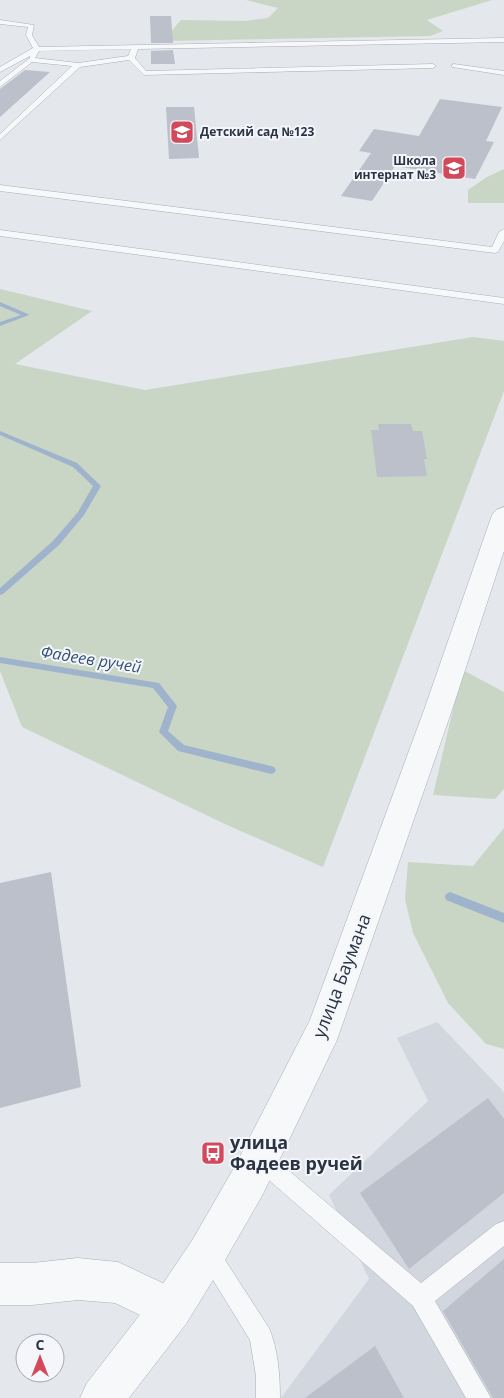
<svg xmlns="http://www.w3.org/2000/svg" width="504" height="1398" font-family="'Open Sans',sans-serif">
	<rect width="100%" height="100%" fill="#e4e7ec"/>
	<polygon fill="#d2d6de" points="437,1022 504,1092 504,1398 281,1398 369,1279 329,1195 428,1101 397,1038"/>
	<g fill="#c9d6c5">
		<polygon points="246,0 492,0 427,20 443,31 430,36 163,41 181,20 245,21 268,18 278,8"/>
		<polygon points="504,169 504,203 468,203 468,190 487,177"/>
		<polygon points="0,289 92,311 15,364 145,390 473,337 504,341 504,391 323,867 227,825 22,727 0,671"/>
		<polygon points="457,667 504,692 504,789 495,799 433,795 455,701"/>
		<polygon points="504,828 504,1049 486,1044 448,1003 413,933 405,899 408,862 473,866"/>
	</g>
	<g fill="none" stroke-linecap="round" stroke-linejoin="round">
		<g fill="#9fb4cc" fill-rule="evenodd">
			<polygon points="0,302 28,314 29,315 0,326 0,322 21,315 0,306"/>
			<polygon points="0,431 77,463 101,486 84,515 59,545 3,594 0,595 0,588 53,541 78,512 93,486 73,467 0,435"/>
			<polygon points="0,657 159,683 177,706 168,731 184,745 271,766 274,767 276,770 274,773 271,774 178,751 159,732 168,707 153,688 0,663"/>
			<polygon points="450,892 504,913 504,923 446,900 445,897 446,894"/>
		</g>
	</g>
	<g fill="#bbc0ca">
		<polygon points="150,16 171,16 173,43 151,43"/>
		<polygon points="173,50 175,64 151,64 151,51"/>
		<polygon points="25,70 50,72 0,117 0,89"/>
		<polygon points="440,99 502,107 486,141 494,142 475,179 395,166 372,201 341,196 371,153 359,151 374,129 419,136"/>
		<polygon points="166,107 194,107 199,158 169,159"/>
		<polygon points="378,424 411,424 413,431 422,431 427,459 424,459 427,476 377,477 371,430 379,430"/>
		<polygon points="51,872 81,1087 0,1108 0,883"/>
		<polygon points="488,1098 504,1119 504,1193 409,1269 360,1193"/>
		<polygon points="504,1259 504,1398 493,1398 443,1311"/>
		<polygon points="375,1346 404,1398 305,1398"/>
	</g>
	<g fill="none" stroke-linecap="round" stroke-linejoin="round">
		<g stroke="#a9aeb7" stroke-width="1">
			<g id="service">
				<path d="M0,20l34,5 -2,10 7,12 465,-9v4l-366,7 -3,9 11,13 287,-7 3,2 -3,2 -289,7 -15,-15 -49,7 -80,73v-6l72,-68 -40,-4 -32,25v-6l30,-23v-2l-30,16v-5l33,-19 -7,-13 2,-8 -28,-3zM131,49l-3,7 -50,7 -43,-5 4,-7z"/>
				<polygon points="454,64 504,71 504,75 452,67 452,65"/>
				<polygon points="0,185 492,247 499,232 504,229 504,241 498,252 495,253 0,191"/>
				<polygon points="0,230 504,298 504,304 0,236"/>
				<polygon points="260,1149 267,1152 421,1283 496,1224 504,1221 504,1246 435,1301 491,1398 466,1398 413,1306 253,1166 250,1159 253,1152"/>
				<path d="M208,1243l8,3 53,82c9,21 11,47 11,70h-24v-22l-6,-36 -53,-86 3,-8z"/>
			</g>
		</g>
		<g stroke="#a9aeb7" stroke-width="1">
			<polygon id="minor" points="78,1258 118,1262 186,1294 192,1309 186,1324 171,1330 115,1303 78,1300 32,1305 0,1305 0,1263 32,1263"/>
		</g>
		<g stroke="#a9aeb7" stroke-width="1">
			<polygon id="tertiary" points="504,507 504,551 452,710 337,1040 263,1194 221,1267 186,1324 129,1398 80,1398 87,1383 156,1294 193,1239 235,1166 310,1020 424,710 492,515 496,510"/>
		</g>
		<use href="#service" fill="#f7f8fa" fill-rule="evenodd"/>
		<use href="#minor" fill="#f7f8fa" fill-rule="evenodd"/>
		<use href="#tertiary" fill="#f7f8fa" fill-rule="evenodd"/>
	</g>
	<defs>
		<g id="school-square" transform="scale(1.25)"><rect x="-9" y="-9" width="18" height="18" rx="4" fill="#d1495b" stroke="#f4f6f9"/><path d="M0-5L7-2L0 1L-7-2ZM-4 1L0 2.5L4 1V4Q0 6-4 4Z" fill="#fff"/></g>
		<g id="bus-square" transform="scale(1.25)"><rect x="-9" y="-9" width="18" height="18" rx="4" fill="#d1495b" stroke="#f4f6f9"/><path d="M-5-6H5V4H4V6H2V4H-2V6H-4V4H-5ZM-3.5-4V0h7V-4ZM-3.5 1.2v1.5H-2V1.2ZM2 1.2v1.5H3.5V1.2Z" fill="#fff"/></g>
	</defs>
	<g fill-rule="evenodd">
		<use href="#school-square" x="182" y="132"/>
		<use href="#school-square" x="454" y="168"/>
		<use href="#bus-square" x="213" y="1153"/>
	</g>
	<g text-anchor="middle" stroke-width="4" stroke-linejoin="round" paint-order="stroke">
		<g font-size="12" font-weight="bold" fill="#2b3445" stroke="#f4f6f9" text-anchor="start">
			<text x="200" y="136">Детский сад №123</text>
			<text x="436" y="165" text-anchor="end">Школа<tspan x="436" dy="14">интернат №3</tspan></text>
		</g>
		<g font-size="16" font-style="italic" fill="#34527a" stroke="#f4f6f9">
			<text transform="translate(91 659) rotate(9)" y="6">Фадеев ручей</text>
		</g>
		<g font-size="18" fill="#2b3445" stroke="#f4f6f9">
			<text transform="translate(342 976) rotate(-69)" y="6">улица Баумана</text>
		</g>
		<g font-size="18" font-weight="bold" fill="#2b3445" stroke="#f4f6f9" text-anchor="start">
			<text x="230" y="1149">улица<tspan x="230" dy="21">Фадеев ручей</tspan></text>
		</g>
	</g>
	<g transform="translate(40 1358)"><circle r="24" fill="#f4f6f9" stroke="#a4a8b1"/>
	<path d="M0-4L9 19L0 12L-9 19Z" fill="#d1495b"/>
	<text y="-8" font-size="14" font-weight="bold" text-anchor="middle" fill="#2b3445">С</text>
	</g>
</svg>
